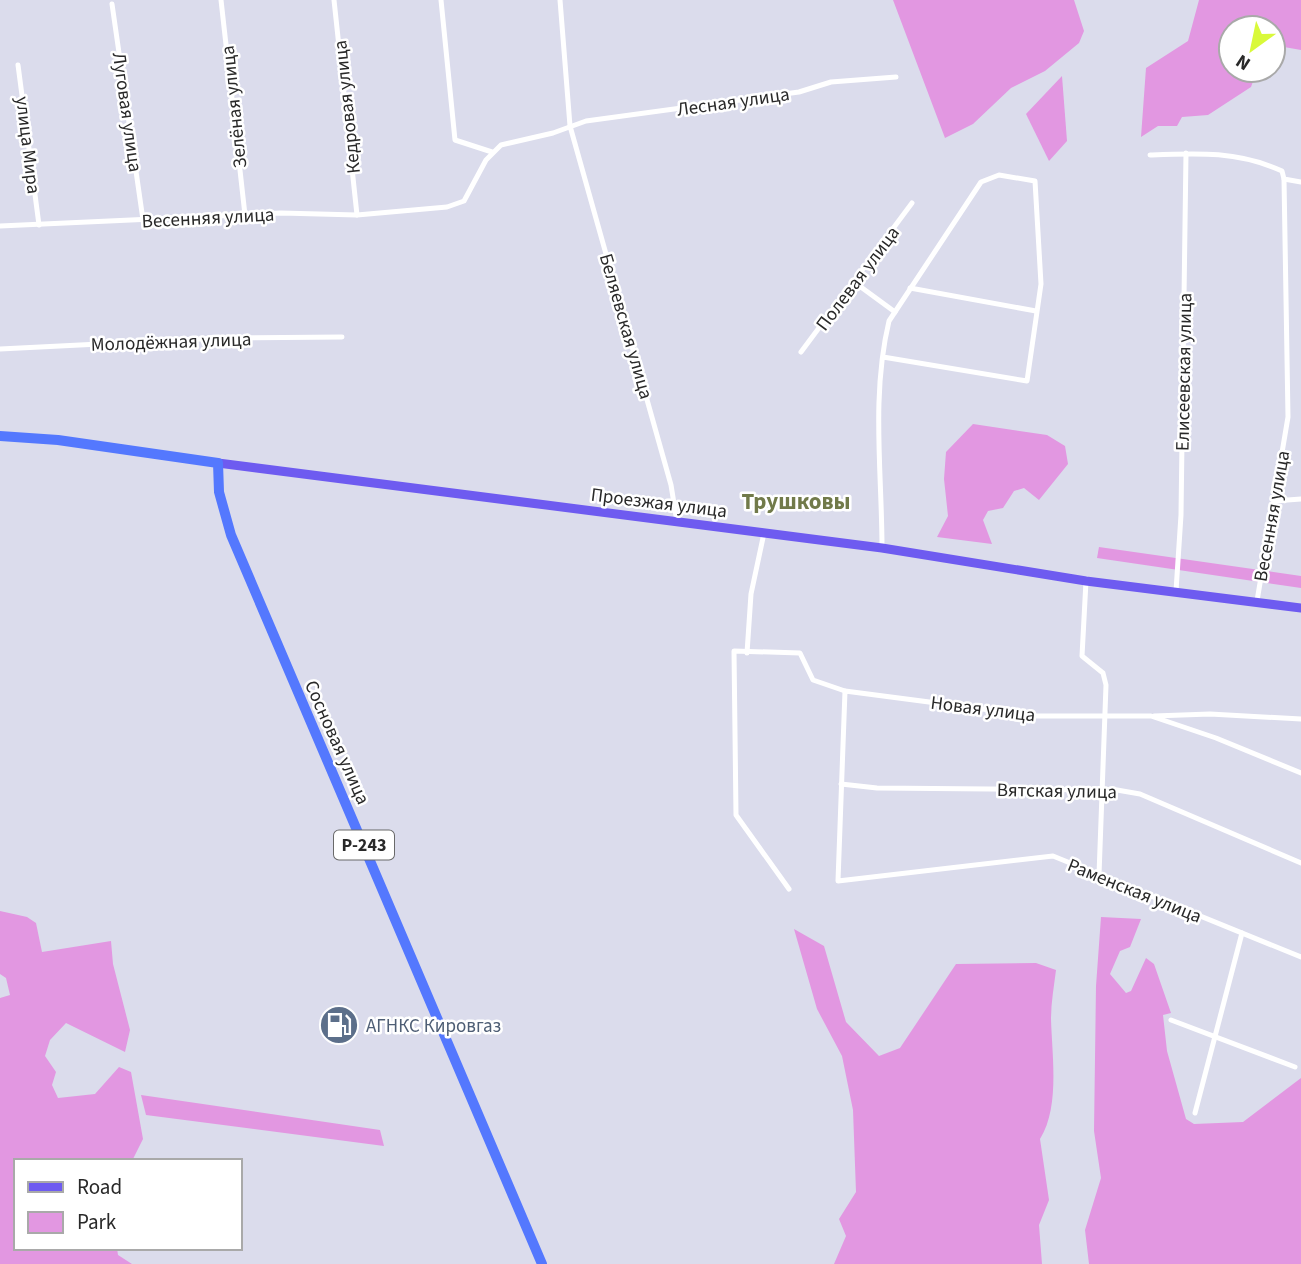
<svg xmlns="http://www.w3.org/2000/svg" width="1301" height="1264" font-family="'Source Sans 3',sans-serif">
	<rect width="100%" height="100%" fill="#dbdcec"/>
	<g fill="#e297e1">
		<polygon points="893,0 1074,0 1084,31 1079,43 1045,71 1011,88 973,124 945,138"/>
		<polygon points="1199,0 1301,0 1301,50 1284,47 1273,56 1273,28 1231,28 1231,70 1257,70 1251,87 1208,115 1182,117 1177,126 1158,126 1141,137 1146,68 1188,41"/>
		<polygon points="1062,76 1067,141 1049,161 1026,114"/>
		<polygon points="973,424 1047,435 1065,446 1068,464 1039,500 1024,488 1014,491 1003,508 988,511 983,520 992,544 937,537 948,516 944,479 946,452"/>
		<polygon points="1099,547 1301,576 1301,588 1097,558"/>
		<polygon points="0,911 27,917 36,923 42,952 111,941 113,964 130,1030 125,1052 66,1023 50,1040 45,1056 56,1072 52,1085 58,1098 95,1094 119,1067 131,1072 143,1139 132,1161 16,1161 16,1248 117,1248 118,1255 132,1264 0,1264 0,998 10,995 6,978 0,974"/>
		<polygon points="1101,917 1141,919 1130,947 1120,951 1110,974 1126,993 1131,991 1146,958 1154,964 1171,1013 1163,1015 1167,1051 1186,1119 1194,1124 1243,1122 1301,1078 1301,1264 1089,1264 1085,1230 1101,1178 1094,1131 1096,986"/>
		<path d="M794,929l30,17 22,76 33,34 21,-8 56,-84 80,-1 20,7c-2,16 -5,33 -5,49 1,37 9,88 -11,120l9,61 -10,25 3,39h-208l12,-28 -7,-17 17,-27 -3,-82 -11,-54 -25,-47z"/>
		<polygon points="141,1095 380,1130 384,1146 146,1115"/>
	</g>
	<g fill="none" stroke-linecap="round" stroke-linejoin="round">
		<g stroke="#fff" stroke-width="5">
			<polyline points="221,0 245,215"/>
			<polyline points="334,0 357,215"/>
			<polyline points="441,0 455,140 492,152"/>
			<polyline points="560,0 570,126 671,485 677,522"/>
			<polyline points="112,4 143,220"/>
			<polyline points="18,65 39,225"/>
			<path d="M1150,155c48,-2 88,-4 132,16l2,8 17,3"/>
			<polyline points="0,226 281,213 357,215 447,207 464,201 486,160 501,145 553,133 586,121 799,92 831,82 896,77"/>
			<polyline points="854,282 895,312"/>
			<polyline points="910,288 1036,311"/>
			<polyline points="0,349 219,338 342,337"/>
			<polyline points="801,352 912,203"/>
			<polyline points="1274,501 1301,499"/>
			<path d="M882,548c0,-75 -11,-152 7,-227l92,-139 18,-7 36,6 6,103 -14,97 -144,-24"/>
			<polyline points="1086,581 1082,656 1103,673 1106,685 1099,875"/>
			<polyline points="1176,591 1181,515 1186,153"/>
			<polyline points="1257,601 1288,417 1284,179"/>
			<polyline points="747,653 751,594 764,533"/>
			<polyline points="1154,716 1210,714 1301,719"/>
			<polyline points="1301,773 1216,738 1151,716 1036,716 845,691 838,881 1053,856 1301,957"/>
			<polyline points="841,784 877,788 1117,790 1140,794 1301,863"/>
			<polyline points="789,889 736,815 734,651 800,653 813,680 845,691"/>
			<polyline points="1171,1020 1295,1067"/>
			<polyline points="1195,1113 1242,933"/>
		</g>
		<polyline stroke="#6e5bf0" stroke-width="9" points="218,463 882,548 1086,581 1301,608"/>
		<polyline stroke="#5478fe" stroke-width="10" points="0,436 58,440 218,463 219,492 231,535 542,1264"/>
	</g>
	<defs>
		<g id="fuel-disc" transform="scale(2.0125)"><circle r="9.5" fill="#5c6f8a" stroke="#fff"/><path d="M-5.5-6h7V0h2V4h1.3V-2.5L3-4.5l.8-.8L6-3V5H2.5V1h-1V6h-7ZM-4.2-4.7v3.2H.2V-4.7Z" fill="#fff"/></g>
	</defs>
	<g fill-rule="evenodd">
		<use href="#fuel-disc" x="339" y="1025"/>
	</g>
	<g text-anchor="middle" stroke-width="5" stroke-linejoin="round" paint-order="stroke">
		<rect fill="#fff" stroke="#696969" stroke-width="2" x="334" y="830.5" width="60" height="29" rx="5"/>
		<g font-size="18" font-weight="bold" fill="#292929">
			<text x="364" y="851">Р-243</text>
		</g>
		<g font-size="19" fill="#292929" stroke="#fff">
			<text transform="translate(733 101) rotate(-8)" y="7">Лесная улица</text>
			<text transform="translate(233 107) rotate(-96)" y="7">Зелёная улица</text>
			<text transform="translate(346 107) rotate(-96)" y="7">Кедровая улица</text>
			<text transform="translate(128 112) rotate(82)" y="7">Луговая улица</text>
			<text transform="translate(29 145) rotate(83)" y="7">улица Мира</text>
			<text transform="translate(208 217) rotate(-3)" y="7">Весенняя улица</text>
			<text transform="translate(857 278) rotate(-53)" y="7">Полевая улица</text>
			<text transform="translate(627 326) rotate(74)" y="7">Беляевская улица</text>
			<text transform="translate(171 341) rotate(-2)" y="7">Молодёжная улица</text>
			<text transform="translate(1183 372) rotate(-89)" y="7">Елисеевская улица</text>
			<text transform="translate(659 502) rotate(7)" y="7">Проезжая улица</text>
			<text transform="translate(1271 516) rotate(-80)" y="7">Весенняя улица</text>
			<text transform="translate(983 708) rotate(7)" y="7">Новая улица</text>
			<text transform="translate(338 742) rotate(66)" y="7">Сосновая улица</text>
			<text transform="translate(1057 790) rotate(1)" y="7">Вятская улица</text>
			<text transform="translate(1135 890) rotate(22)" y="7">Раменская улица</text>
		</g>
		<g font-size="19" fill="#4e5e75" stroke="#fff" text-anchor="start">
			<text x="366" y="1032">АГНКС Кировгаз</text>
		</g>
		<g font-size="23" font-weight="bold" fill="#717a4a" stroke="#fff">
			<text x="796" y="509">Трушковы</text>
		</g>
	</g>
	<rect x="14" y="1159" width="228" height="91" fill="#ffffff" stroke="#a9a9a9" stroke-width="2"/>
	<rect x="28" y="1182" width="35" height="10" fill="#6e5bf0" stroke="#a9a9a9" stroke-width="2"/>
	<text x="77" y="1194" font-size="21" fill="#292929">Road</text>
	<rect x="28" y="1212" width="35" height="21" fill="#e297e1" stroke="#a9a9a9" stroke-width="2"/>
	<text x="77" y="1229" font-size="21" fill="#292929">Park</text>
	<g transform="translate(1252 49) rotate(213)"><circle r="33" fill="#ffffff" stroke="#a9a9a9" stroke-width="2"/>
	<path d="M0-5L12 26L0 18L-12 26Z" fill="#d9f93a"/>
	<text y="-10" font-size="19" font-weight="bold" text-anchor="middle" fill="#292929">N</text>
	</g>
</svg>
